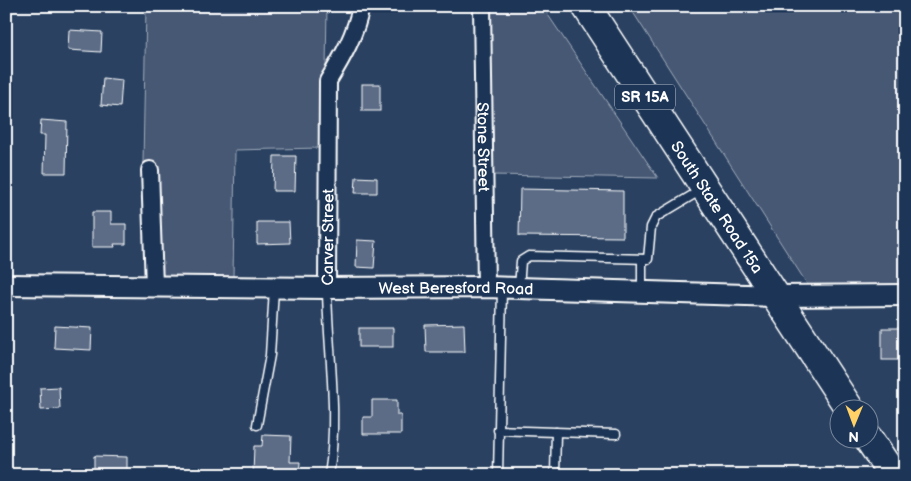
<svg xmlns="http://www.w3.org/2000/svg" width="911" height="481" font-family="'Balsamiq Sans',sans-serif">
	<rect width="100%" height="100%" fill="#2a4161"/>
	<filter id="ink" filterUnits="userSpaceOnUse"><feTurbulence type="fractalNoise" baseFrequency=".02" numOctaves="2"/><feDisplacementMap in="SourceGraphic" scale="10" xChannelSelector="R" yChannelSelector="G"/><feConvolveMatrix kernelMatrix="1 2 1 2 8 2 1 2 1" color-interpolation-filters="sRGB"/></filter>
	<g filter="url(#ink)">
		<g fill="#465975" stroke="#a2acba">
			<polygon points="103,6 327,6 326,69 320,148 235,150 233,278 162,277 157,162 143,162 146,7"/>
			<polygon points="489,6 542,6 658,178 492,175"/>
			<polygon points="629,6 905,6 905,287 809,287"/>
		</g>
		<g fill="#5b6c86" stroke="#fff">
			<polygon points="69,30 102,32 101,52 68,50"/>
			<polygon points="103,78 122,80 120,107 101,105"/>
			<rect x="362" y="84" width="18" height="27"/>
			<polygon points="41,120 67,122 66,173 44,173 45,135 40,135"/>
			<polygon points="274,156 296,156 295,191 273,191"/>
			<polygon points="356,177 377,178 377,193 355,193"/>
			<polygon points="520,189 623,191 623,237 519,236"/>
			<polygon points="92,212 111,212 111,224 126,224 126,244 114,244 115,247 92,247"/>
			<polygon points="257,222 289,222 290,243 257,244"/>
			<polygon points="357,240 376,241 374,268 356,267"/>
			<polygon points="464,324 465,352 426,352 425,325"/>
			<polygon points="55,326 92,328 91,350 54,348"/>
			<rect x="359" y="328" width="34" height="19"/>
			<rect x="882" y="328" width="23" height="32"/>
			<polygon points="59,387 60,409 41,410 40,388"/>
			<polygon points="372,400 397,400 397,415 401,415 401,434 363,434 363,417 372,417"/>
			<polygon points="263,435 291,436 290,462 300,462 299,475 253,475 254,446 262,446"/>
			<polygon points="94,456 127,457 127,475 94,474"/>
		</g>
		<g fill="none" stroke-linecap="round" stroke-linejoin="round">
			<g stroke="#fff" stroke-width="11">
				<g id="service">
					<polyline points="519,288 521,261 529,256 648,259 651,227 656,217 701,190"/>
					<path d="M327,290c1,59 12,126 2,185"/>
					<polyline points="642,292 642,259"/>
					<polyline points="257,425 270,355 274,289"/>
					<polyline points="498,430 616,434"/>
					<polyline points="498,475 502,289"/>
					<polyline points="555,475 556,432"/>
				</g>
			</g>
			<g stroke="#fff" stroke-width="20">
				<g id="minor">
					<path id="s1" d="M482,6l4,281"/>
					<polyline points="150,170 154,286"/>
					<path id="s2" d="M327,288l1,-207c14,-23 28,-47 33,-75"/>
				</g>
			</g>
			<g stroke="#fff" stroke-width="24">
				<g id="tertiary">
					<path id="s3" d="M6,285l321,3 159,-1 289,9 130,-1"/>
				</g>
			</g>
			<g stroke="#fff" stroke-width="31">
				<g id="trunk">
					<path id="s4" d="M586,6l263,402"/>
					<polyline points="868,438 893,475"/>
				</g>
			</g>
			<use href="#service" stroke="#1d3557" stroke-width="8"/>
			<use href="#minor" stroke="#1d3557" stroke-width="16"/>
			<use href="#tertiary" stroke="#1d3557" stroke-width="20"/>
			<use href="#trunk" stroke="#1d3557" stroke-width="28"/>
		</g>
	</g>
	<g text-anchor="middle" stroke-width="5" stroke-linejoin="round" paint-order="stroke">
		<rect fill="#1d3557" stroke="#bbc2cd" stroke-width="1" x="615" y="84.5" width="60" height="25" rx="4"/>
		<g font-size="15" font-weight="bold" fill="#fff">
			<text x="645" y="102">SR 15A</text>
		</g>
		<g font-size="16" fill="#fff" stroke="#1d3557">
			<text dy="6" stroke="none"><textPath href="#s1" startOffset="141">Stone Street</textPath></text>
			<text dy="6" stroke="none"><textPath href="#s4" startOffset="240">South State Road 15a</textPath></text>
			<text dy="6" stroke="none"><textPath href="#s2" startOffset="51">Carver Street</textPath></text>
			<text dy="6" stroke="none"><textPath href="#s3" startOffset="450">West Beresford Road</textPath></text>
		</g>
	</g>
	<rect width="911" height="481" fill="none" stroke="#1d3557" stroke-width="25"/>
	<rect x="12" y="12" width="886" height="456" fill="none" stroke="#fff" stroke-width="2" filter="url(#ink)"/>
	<g transform="translate(854 424) rotate(181)"><circle r="24" fill="#1d3557" stroke="#77869a"/>
	<path d="M0-4L9 19L0 12L-9 19Z" fill="#ffd166"/>
	<text y="-8" font-size="14" font-weight="bold" text-anchor="middle" fill="#ffffff">N</text>
	</g>
</svg>
